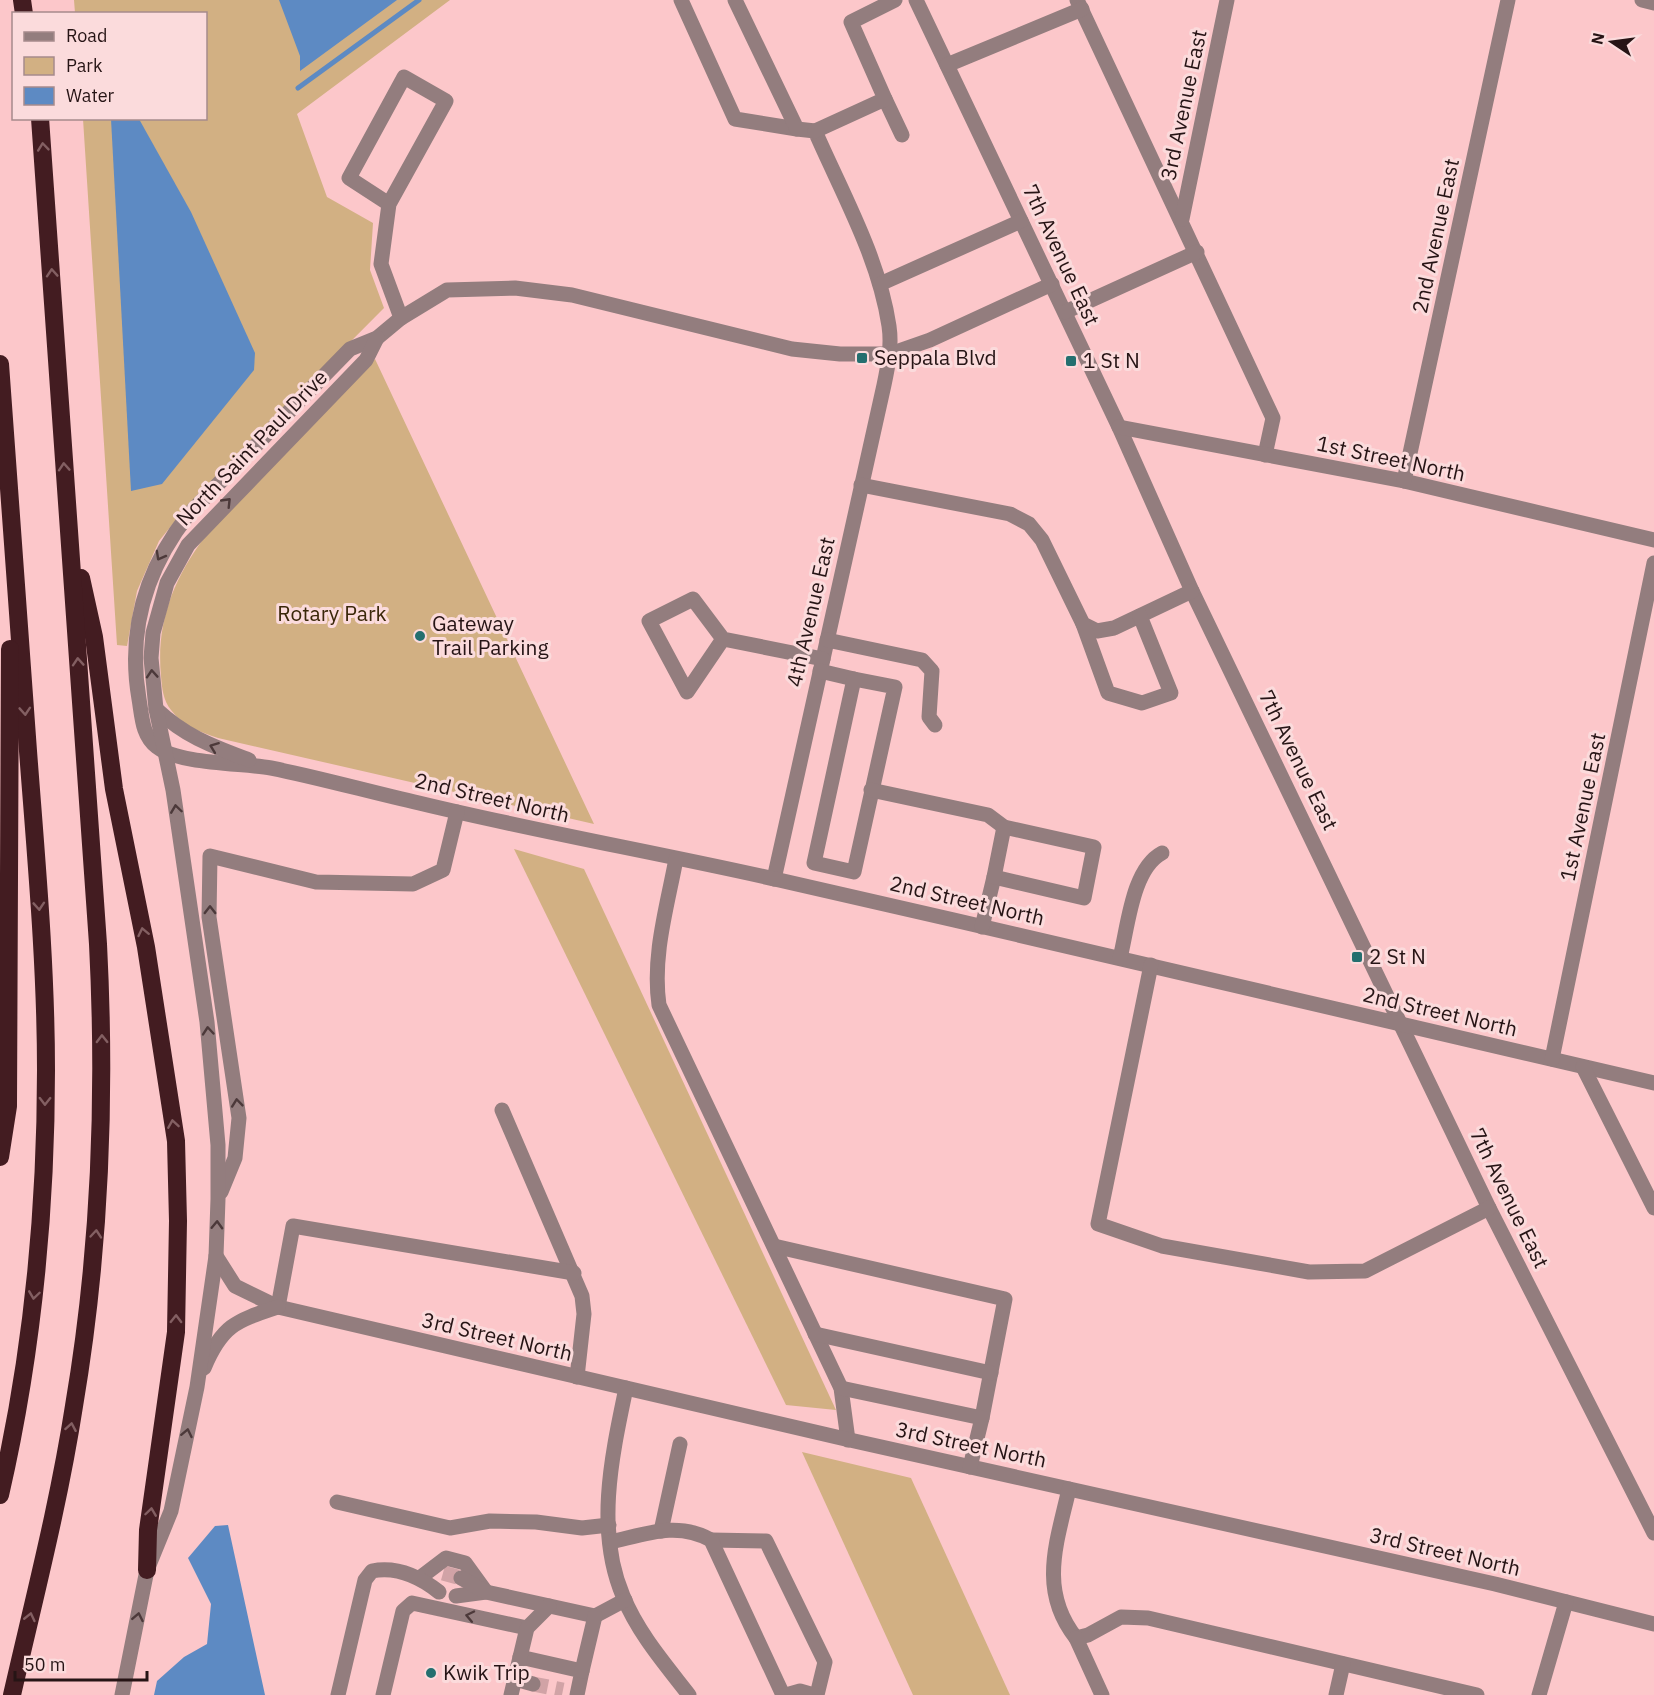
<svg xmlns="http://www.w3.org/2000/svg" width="1654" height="1695" font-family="'IBM Plex Sans',sans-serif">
	<rect width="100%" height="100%" fill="#fcc7ca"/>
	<g fill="#d2b083">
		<polygon points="74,0 450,0 297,114 327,197 373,223 370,270 384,308 188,505 159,541 137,591 127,646 117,645 83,119 206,118 206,14 75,13"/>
		<path d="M375,359l219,465 -376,-86c-18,-6 -35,-12 -47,-28 -8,-10 -9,-22 -10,-34 -5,-53 12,-96 43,-138z"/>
		<polygon points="514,849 584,869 836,1410 786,1405"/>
		<polygon points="802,1452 911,1478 1010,1695 913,1695"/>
	</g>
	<g fill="#5d8ac3">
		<polygon points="279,0 397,0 300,71 300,56"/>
		<polygon points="111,119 139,119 191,212 255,353 254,370 162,484 131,491"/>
		<polygon points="228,1525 265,1695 154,1695 157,1681 184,1657 207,1644 211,1604 188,1558 215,1526"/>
	</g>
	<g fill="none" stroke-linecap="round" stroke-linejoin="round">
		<polyline stroke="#5d8ac3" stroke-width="5" points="298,88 419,0"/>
		<g stroke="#d1a3a6" stroke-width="15" stroke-dasharray="15 8" stroke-linecap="butt">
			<polyline points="443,1573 461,1578"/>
			<polyline points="533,1684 563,1690"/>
		</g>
		<g stroke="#937d7e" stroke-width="15">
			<polyline points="681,0 735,119 797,129"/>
			<path d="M735,0l62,129 18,2c27,62 64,127 74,195 3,20 -1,40 -5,59l-110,494"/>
			<polyline points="916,0 1119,427 1192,591 1489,1208 1654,1533"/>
			<polyline points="1077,0 1273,418 1265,455"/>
			<polyline points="1642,0 1654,3"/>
			<polyline points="947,65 1082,9"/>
			<polyline points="885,99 902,135"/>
			<polyline points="815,131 885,99 851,22 895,0"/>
			<polyline points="389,204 349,178 404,77 446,101 389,204 381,264 401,318"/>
			<polyline points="1182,219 1227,0"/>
			<polyline points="880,284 1021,221"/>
			<path d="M1052,284l-122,56 -40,14h-50l-48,-5 -220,-54 -57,-7 -68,2 -46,28 -24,20 -27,11 -162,166c-42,54 -61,114 -49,184 3,17 3,37 18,48 21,17 86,16 114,21 50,10 99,24 148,35 120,29 241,50 360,77 292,66 583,136 875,203"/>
			<polyline points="1065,312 1197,252"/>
			<polyline points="1119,427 1404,481 1654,540"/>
			<polyline points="1404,481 1508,0"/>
			<polyline points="861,485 1010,514 1029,524 1042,540 1083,624 1097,631 1114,628 1192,591"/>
			<polyline points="1083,624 1108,693 1142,703 1171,693 1140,616"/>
			<polyline points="723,639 687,692 649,621 693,599 723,639 823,659"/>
			<polyline points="827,640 922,660 932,671 929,717 935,725"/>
			<polyline points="820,671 854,679"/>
			<polygon points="854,679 895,687 854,872 814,863"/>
			<path d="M156,709c30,28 56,37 93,51"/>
			<polyline points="871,790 988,815 1004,827 1094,847 1084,898 994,877 982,927"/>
			<path d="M676,859c-9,48 -24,97 -17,146l182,383 7,52"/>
			<polyline points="994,877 1004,827"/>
			<path d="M1120,958c8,-31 12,-89 42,-105"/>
			<polyline points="1151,965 1098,1224 1162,1246 1309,1272 1365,1271 1489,1208"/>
			<polyline points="1552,1059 1654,563"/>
			<polyline points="1583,1067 1654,1208"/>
			<polyline points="502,1110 582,1296 584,1314 577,1377"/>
			<polyline points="221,1192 235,1158 239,1118 209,917 210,856 316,882 413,884 443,870 457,812"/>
			<polyline points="774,1246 1005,1299 982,1418"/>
			<polyline points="216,1256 235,1286 278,1307 841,1438 1495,1584 1654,1624"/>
			<polyline points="278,1307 293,1226 574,1273"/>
			<polyline points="815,1334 991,1373"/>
			<path d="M204,1368c18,-43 32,-47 74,-61"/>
			<path d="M626,1388c-14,67 -31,142 -3,208 15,37 42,68 66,99"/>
			<polyline points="841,1388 982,1418 970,1467"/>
			<path d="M1069,1489c-12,53 -31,101 7,149l12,-3 33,-18 27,1 329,77"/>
			<polyline points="337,1502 450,1528 490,1521 536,1522 582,1528 609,1525"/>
			<polyline points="661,1531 680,1444"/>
			<polyline points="711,1540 766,1541 825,1662 817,1695"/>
			<path d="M611,1542c35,-8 66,-21 100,-2l72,155"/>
			<polyline points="421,1577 446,1558 465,1563 486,1592 456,1596"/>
			<polyline points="461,1578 486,1592 595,1616 625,1600"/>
			<polyline points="1076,1638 1102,1695"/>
			<polyline points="520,1657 582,1671 577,1695"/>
			<polyline points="582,1671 595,1616"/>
			<polyline points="515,1679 533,1684"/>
			<polyline points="122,1695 147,1570 171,1511 197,1387 216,1256 218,1199 218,1145 207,1022 173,790 156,709 151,658 153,633 167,583 188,545 366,360 377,338"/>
			<path d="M338,1695l27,-115 7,-9c25,-5 48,6 67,21"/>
			<polyline points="383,1695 403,1611 412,1603 527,1628"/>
			<polyline points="511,1695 527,1628 549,1606"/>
			<polyline points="786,1695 800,1691 814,1695"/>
			<polyline points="1336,1695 1343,1664"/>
			<polyline points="1539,1695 1566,1602"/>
		</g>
		<g stroke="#431c21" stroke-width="18">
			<polyline points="22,0 24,14"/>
			<path d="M0,364c9,129 18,258 28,387 8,106 18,213 18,319 0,143 -14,286 -46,425"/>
			<polyline points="81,578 94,637 114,789 146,947 176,1141 178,1221 176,1332 148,1530 147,1570"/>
			<polyline points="0,1157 8,1106 10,649"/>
			<path d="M12,1695c22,-96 47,-192 62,-289 26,-153 32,-307 24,-462l-58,-826"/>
		</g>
	</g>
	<defs><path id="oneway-chevron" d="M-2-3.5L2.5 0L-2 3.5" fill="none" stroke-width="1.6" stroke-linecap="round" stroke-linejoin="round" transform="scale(1.5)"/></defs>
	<g stroke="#835f62">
		<use href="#oneway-chevron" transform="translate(43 147) rotate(-96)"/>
		<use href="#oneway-chevron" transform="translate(52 273) rotate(-94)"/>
		<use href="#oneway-chevron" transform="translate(64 467) rotate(-94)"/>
		<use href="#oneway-chevron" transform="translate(78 662) rotate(-94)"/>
		<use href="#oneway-chevron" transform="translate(25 711) rotate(86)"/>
		<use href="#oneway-chevron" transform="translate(39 906) rotate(86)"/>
		<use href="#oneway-chevron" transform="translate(143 932) rotate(-102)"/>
		<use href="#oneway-chevron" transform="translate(102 1039) rotate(-91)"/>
		<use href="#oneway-chevron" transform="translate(45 1101) rotate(91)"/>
		<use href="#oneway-chevron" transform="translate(173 1124) rotate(-99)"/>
		<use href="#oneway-chevron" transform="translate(96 1234) rotate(-85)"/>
		<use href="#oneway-chevron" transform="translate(34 1295) rotate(98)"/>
		<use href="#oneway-chevron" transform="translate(176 1319) rotate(-89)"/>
		<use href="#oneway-chevron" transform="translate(71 1427) rotate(-80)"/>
		<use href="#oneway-chevron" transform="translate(151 1512) rotate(-82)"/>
		<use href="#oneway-chevron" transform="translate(30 1617) rotate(-77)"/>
	</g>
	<g stroke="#4c393a">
		<use href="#oneway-chevron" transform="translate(227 502) rotate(-46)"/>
		<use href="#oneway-chevron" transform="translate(160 556) rotate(119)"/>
		<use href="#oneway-chevron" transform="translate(152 674) rotate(-94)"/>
		<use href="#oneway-chevron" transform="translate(214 747) rotate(-159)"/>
		<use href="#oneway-chevron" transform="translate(176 809) rotate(-98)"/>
		<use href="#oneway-chevron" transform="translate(210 910) rotate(-90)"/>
		<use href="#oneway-chevron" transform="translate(208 1031) rotate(-95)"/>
		<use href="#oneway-chevron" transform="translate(237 1103) rotate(-96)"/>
		<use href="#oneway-chevron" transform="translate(217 1225) rotate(-88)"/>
		<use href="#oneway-chevron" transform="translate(187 1433) rotate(-78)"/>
		<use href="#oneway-chevron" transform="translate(470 1616) rotate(-168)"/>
		<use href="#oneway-chevron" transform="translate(138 1617) rotate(-79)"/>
	</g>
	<g fill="#246f6f" stroke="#fbdbdc" stroke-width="2">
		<rect x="856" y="352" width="12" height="12" rx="3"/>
		<rect x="1065" y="355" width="12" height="12" rx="3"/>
		<circle cx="420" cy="636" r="6"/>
		<rect x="1351" y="951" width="12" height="12" rx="3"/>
		<circle cx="431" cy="1673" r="6"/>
	</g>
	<g text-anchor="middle" stroke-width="6" stroke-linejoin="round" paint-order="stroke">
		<g font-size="21" fill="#261415" stroke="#fbdbdc">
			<text transform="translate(1184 105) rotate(-78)" y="7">3rd Avenue East</text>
			<text transform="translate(1436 236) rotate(-78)" y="7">2nd Avenue East</text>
			<text transform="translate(1061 255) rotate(65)" y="7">7th Avenue East</text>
			<text transform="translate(252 448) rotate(-46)" y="7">North Saint Paul Drive</text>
			<text transform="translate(1391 459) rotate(12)" y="7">1st Street North</text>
			<text transform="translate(811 612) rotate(-77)" y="7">4th Avenue East</text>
			<text transform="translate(1298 760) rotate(64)" y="7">7th Avenue East</text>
			<text transform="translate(492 798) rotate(13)" y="7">2nd Street North</text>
			<text transform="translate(1583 807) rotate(-78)" y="7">1st Avenue East</text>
			<text transform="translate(967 901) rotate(13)" y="7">2nd Street North</text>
			<text transform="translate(1440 1012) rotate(13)" y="7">2nd Street North</text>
			<text transform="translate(1509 1198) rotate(64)" y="7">7th Avenue East</text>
			<text transform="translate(497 1337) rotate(13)" y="7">3rd Street North</text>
			<text transform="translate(971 1445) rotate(12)" y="7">3rd Street North</text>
			<text transform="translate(1445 1552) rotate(13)" y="7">3rd Street North</text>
		</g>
		<g font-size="21" fill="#261415" stroke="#fbdbdc" text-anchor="start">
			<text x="874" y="365">Seppala Blvd</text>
			<text x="1083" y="368">1 St N</text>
			<text x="432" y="631">Gateway<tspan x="432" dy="24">Trail Parking</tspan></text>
			<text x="1369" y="964">2 St N</text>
			<text x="443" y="1680">Kwik Trip</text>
		</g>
		<g font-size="21" fill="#3a2709" stroke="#fbdbdc">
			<text x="332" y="621">Rotary Park</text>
		</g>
	</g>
	<rect x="12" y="12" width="195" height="108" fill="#fbdbdc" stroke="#a68b8c" stroke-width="1.5"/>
	<rect x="24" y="32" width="30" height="9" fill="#937d7e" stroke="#a68b8c" stroke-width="1.5"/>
	<text x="66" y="42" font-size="18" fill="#261415">Road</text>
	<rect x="24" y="57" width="30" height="18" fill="#d2b083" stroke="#a68b8c" stroke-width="1.5"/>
	<text x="66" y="72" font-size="18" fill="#261415">Park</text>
	<rect x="24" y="87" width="30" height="18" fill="#5d8ac3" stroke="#a68b8c" stroke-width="1.5"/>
	<text x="66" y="102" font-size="18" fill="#261415">Water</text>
	<g transform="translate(1612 42) rotate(283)" stroke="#fbdbdc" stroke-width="4.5" paint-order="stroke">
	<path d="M0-4.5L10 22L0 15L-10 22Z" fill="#261415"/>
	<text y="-9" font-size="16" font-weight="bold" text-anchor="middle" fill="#261415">N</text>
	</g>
	<path d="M15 1671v9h132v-9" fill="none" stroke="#261415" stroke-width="3"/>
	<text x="24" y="1671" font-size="18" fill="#261415" stroke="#fbdbdc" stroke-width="4.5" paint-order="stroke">50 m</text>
</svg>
